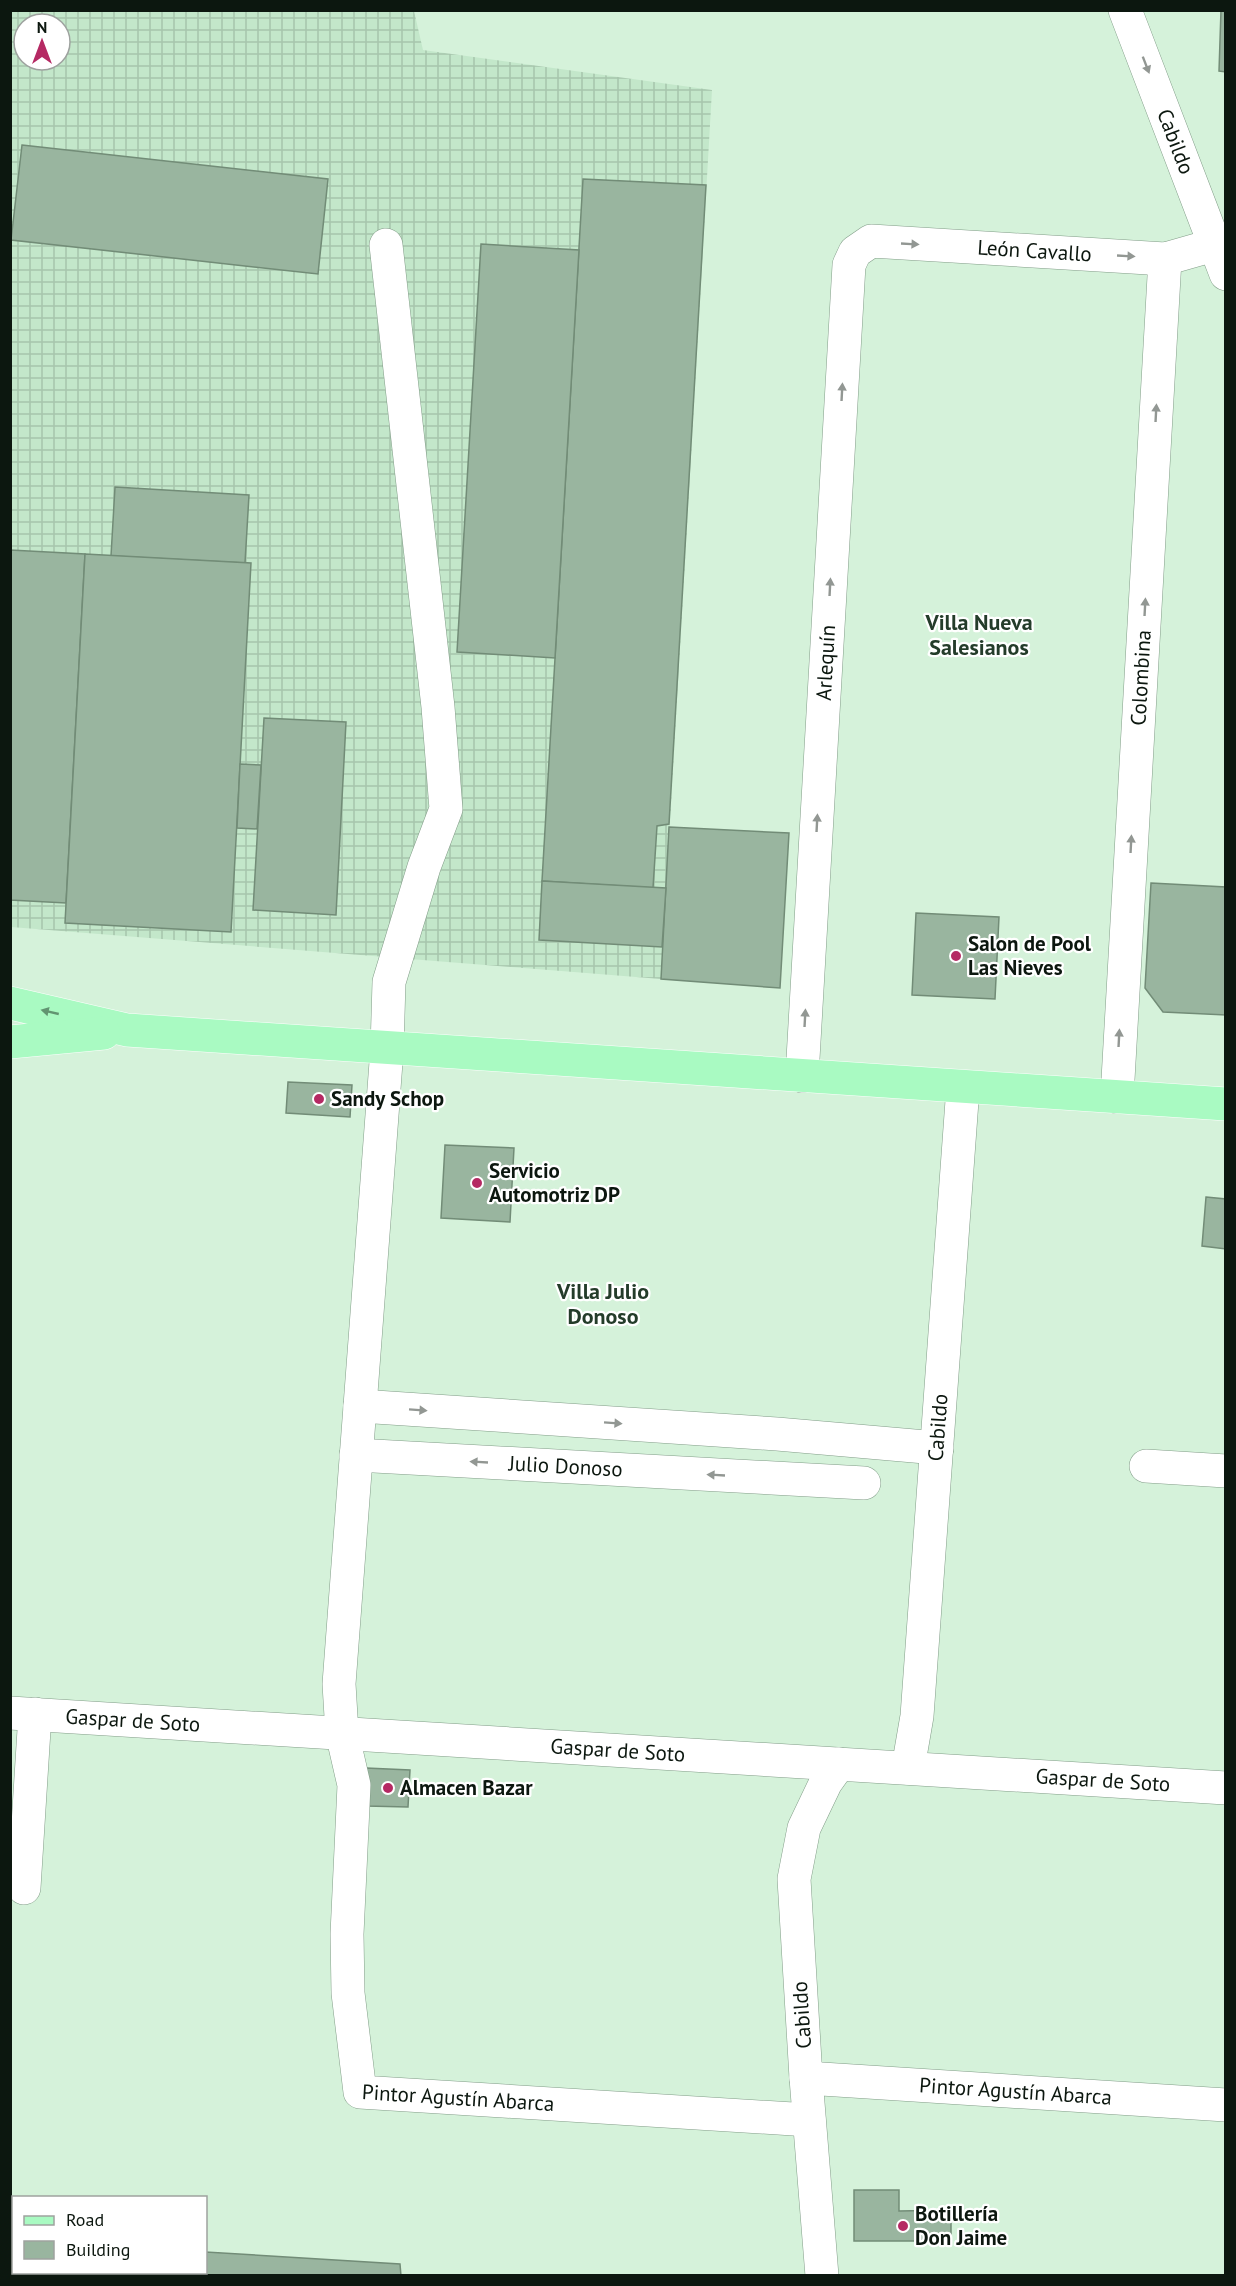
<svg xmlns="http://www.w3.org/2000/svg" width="1236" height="2286" font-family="'PT Sans',sans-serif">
	<defs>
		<pattern id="industrial-grid" width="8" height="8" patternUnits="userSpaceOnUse" patternTransform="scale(1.5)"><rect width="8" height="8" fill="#c3e7ca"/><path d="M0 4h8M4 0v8" fill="none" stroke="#a6c5ac"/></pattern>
	</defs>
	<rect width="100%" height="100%" fill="#d5f2da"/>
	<path fill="url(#industrial-grid)" fill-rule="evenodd" d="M10,11h404l9,39 289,40 -51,889 -650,-52zM24,24h36v36h-36z"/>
	<g fill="#99b59f" stroke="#728c77" stroke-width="1.5">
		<polygon points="1221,10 1226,10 1226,72 1219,71"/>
		<polygon points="22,145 328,179 318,274 11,240"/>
		<polygon points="583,179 706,185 669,824 657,826 653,888 542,881"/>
		<polygon points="481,244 579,250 555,658 457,652"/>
		<polygon points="115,487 249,495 245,563 111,556"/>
		<polygon points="10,550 85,554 66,903 10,900"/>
		<polygon points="85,554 251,563 231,932 65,923"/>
		<polygon points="264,718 346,722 336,915 253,910"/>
		<polygon points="240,764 261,765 257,829 237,828"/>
		<polygon points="669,827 789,833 780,988 661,979"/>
		<polygon points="542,881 666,888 662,947 539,940"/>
		<polygon points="1151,883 1226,887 1226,1015 1163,1012 1145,988"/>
		<polygon points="916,913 999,917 995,999 912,995"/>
		<polygon points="288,1082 352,1085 350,1117 286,1113"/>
		<polygon points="445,1145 514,1148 510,1222 441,1218"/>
		<polygon points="1206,1197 1226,1199 1226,1249 1202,1246"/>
		<polygon points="366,1768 410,1770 408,1807 366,1806"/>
		<polygon points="854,2190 899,2190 899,2211 951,2210 951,2241 854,2241"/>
		<polygon points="10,2239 14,2239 14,2272 206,2272 206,2252 400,2264 401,2276 10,2276"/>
	</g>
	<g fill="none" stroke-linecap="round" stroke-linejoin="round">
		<g stroke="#829d88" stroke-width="34">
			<g id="minor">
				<path id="s1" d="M1125,10l101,264"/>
				<path id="s2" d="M386,245l52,462 8,102 -22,58 -35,115 -2,67 -48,635 3,49 12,52 -7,149 1,59 12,99 449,28"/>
				<path id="s3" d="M802,1076l47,-811 6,-13 16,-11 294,18 49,-14h12"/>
				<path id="s4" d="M1117,1097l48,-838"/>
				<polyline points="360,1406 777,1434 937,1448"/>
				<path id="s5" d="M356,1455l508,28"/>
				<polyline points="1146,1466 1226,1471"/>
				<path id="s6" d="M10,1713l1216,75"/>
				<path id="s7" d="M908,1768l9,-52 46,-629"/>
				<polyline points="24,1888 35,1714"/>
				<path id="s8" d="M806,2078l420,27"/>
				<polyline points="822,2276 806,2078 794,1879 804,1828 826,1782 839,1764"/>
			</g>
		</g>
		<g stroke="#fff" stroke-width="34">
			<g id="major">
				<polyline points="10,1003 127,1030 1226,1104"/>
				<polyline points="10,1042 104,1033"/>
			</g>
		</g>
		<use href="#minor" stroke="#fff" stroke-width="33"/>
		<use href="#major" stroke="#a9fac2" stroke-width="33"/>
	</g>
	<defs><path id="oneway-solid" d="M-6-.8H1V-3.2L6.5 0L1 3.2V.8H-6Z" transform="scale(1.5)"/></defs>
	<g fill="#929793">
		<use href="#oneway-solid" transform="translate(1146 65) rotate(69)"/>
		<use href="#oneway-solid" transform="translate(910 244) rotate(3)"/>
		<use href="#oneway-solid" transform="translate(1126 256) rotate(3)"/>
		<use href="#oneway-solid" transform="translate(842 392) rotate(-87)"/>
		<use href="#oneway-solid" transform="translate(1156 413) rotate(-87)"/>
		<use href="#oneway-solid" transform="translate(830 587) rotate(-87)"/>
		<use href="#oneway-solid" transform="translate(1145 607) rotate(-87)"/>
		<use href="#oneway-solid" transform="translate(817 823) rotate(-87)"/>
		<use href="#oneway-solid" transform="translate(1131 844) rotate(-87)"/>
		<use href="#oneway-solid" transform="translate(805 1018) rotate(-87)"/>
		<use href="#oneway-solid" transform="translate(1119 1038) rotate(-87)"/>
		<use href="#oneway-solid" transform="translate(418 1410) rotate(4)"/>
		<use href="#oneway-solid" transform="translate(613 1423) rotate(4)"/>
		<use href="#oneway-solid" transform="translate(479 1462) rotate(-177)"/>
		<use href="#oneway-solid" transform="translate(716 1475) rotate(-177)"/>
	</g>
	<use fill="#629471" href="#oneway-solid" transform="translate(50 1012) rotate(-167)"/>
	<g fill="#b52963" stroke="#fff" stroke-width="2">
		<circle cx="956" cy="956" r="6"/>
		<circle cx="319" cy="1099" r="6"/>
		<circle cx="477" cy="1183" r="6"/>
		<circle cx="388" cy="1788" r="6"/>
		<circle cx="903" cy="2226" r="6"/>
	</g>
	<g text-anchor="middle" stroke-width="4.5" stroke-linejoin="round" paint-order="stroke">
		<g font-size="21" fill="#0c170f" stroke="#fff">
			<text dy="7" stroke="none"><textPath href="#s1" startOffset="141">Cabildo</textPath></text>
			<text dy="7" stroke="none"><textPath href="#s3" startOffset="1010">León Cavallo</textPath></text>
			<text dy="7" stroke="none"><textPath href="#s3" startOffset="414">Arlequín</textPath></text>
			<text dy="7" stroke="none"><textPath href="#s4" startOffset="420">Colombina</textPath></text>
			<text dy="7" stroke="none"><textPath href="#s7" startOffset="342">Cabildo</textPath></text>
			<text dy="7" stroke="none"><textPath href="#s5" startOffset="210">Julio Donoso</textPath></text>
			<text dy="7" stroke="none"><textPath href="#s6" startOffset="123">Gaspar de Soto</textPath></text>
			<text dy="7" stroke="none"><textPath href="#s6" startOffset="609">Gaspar de Soto</textPath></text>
			<text dy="7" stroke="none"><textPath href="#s6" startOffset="1095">Gaspar de Soto</textPath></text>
			<text transform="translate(802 2015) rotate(-94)" y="7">Cabildo</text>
			<text dy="7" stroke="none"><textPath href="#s8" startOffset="210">Pintor Agustín Abarca</textPath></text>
			<text dy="7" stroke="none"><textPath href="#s2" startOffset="1962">Pintor Agustín Abarca</textPath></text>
		</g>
		<g font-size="21" font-weight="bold" fill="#0c170f" stroke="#fff" text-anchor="start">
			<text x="968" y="951">Salon de Pool<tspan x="968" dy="24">Las Nieves</tspan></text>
			<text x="331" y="1106">Sandy Schop</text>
			<text x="489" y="1178">Servicio<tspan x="489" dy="24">Automotriz DP</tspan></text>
			<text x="400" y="1795">Almacen Bazar</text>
			<text x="915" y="2221">Botillería<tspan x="915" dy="24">Don Jaime</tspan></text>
		</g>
		<g font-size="22" font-weight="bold" fill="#243c2a" stroke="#fff">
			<text x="979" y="630">Villa Nueva<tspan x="979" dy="25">Salesianos</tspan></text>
			<text x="603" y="1299">Villa Julio<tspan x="603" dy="25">Donoso</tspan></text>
		</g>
	</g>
	<rect width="1236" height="2286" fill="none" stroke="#0c170f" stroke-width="24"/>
	<rect x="12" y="2196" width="195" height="78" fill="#ffffff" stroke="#9ea29f" stroke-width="1.5"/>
	<rect x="24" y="2216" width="30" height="9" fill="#a9fac2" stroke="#9ea29f" stroke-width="1.5"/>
	<text x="66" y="2226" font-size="18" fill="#0c170f">Road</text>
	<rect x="24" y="2241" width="30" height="18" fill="#99b59f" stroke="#9ea29f" stroke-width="1.5"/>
	<text x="66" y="2256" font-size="18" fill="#0c170f">Building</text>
	<g transform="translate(42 42)"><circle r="28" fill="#ffffff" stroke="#9ea29f" stroke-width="1.5"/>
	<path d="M0-4.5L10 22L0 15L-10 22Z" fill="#b52963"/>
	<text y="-9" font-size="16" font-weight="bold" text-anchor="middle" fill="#0c170f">N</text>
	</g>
</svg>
